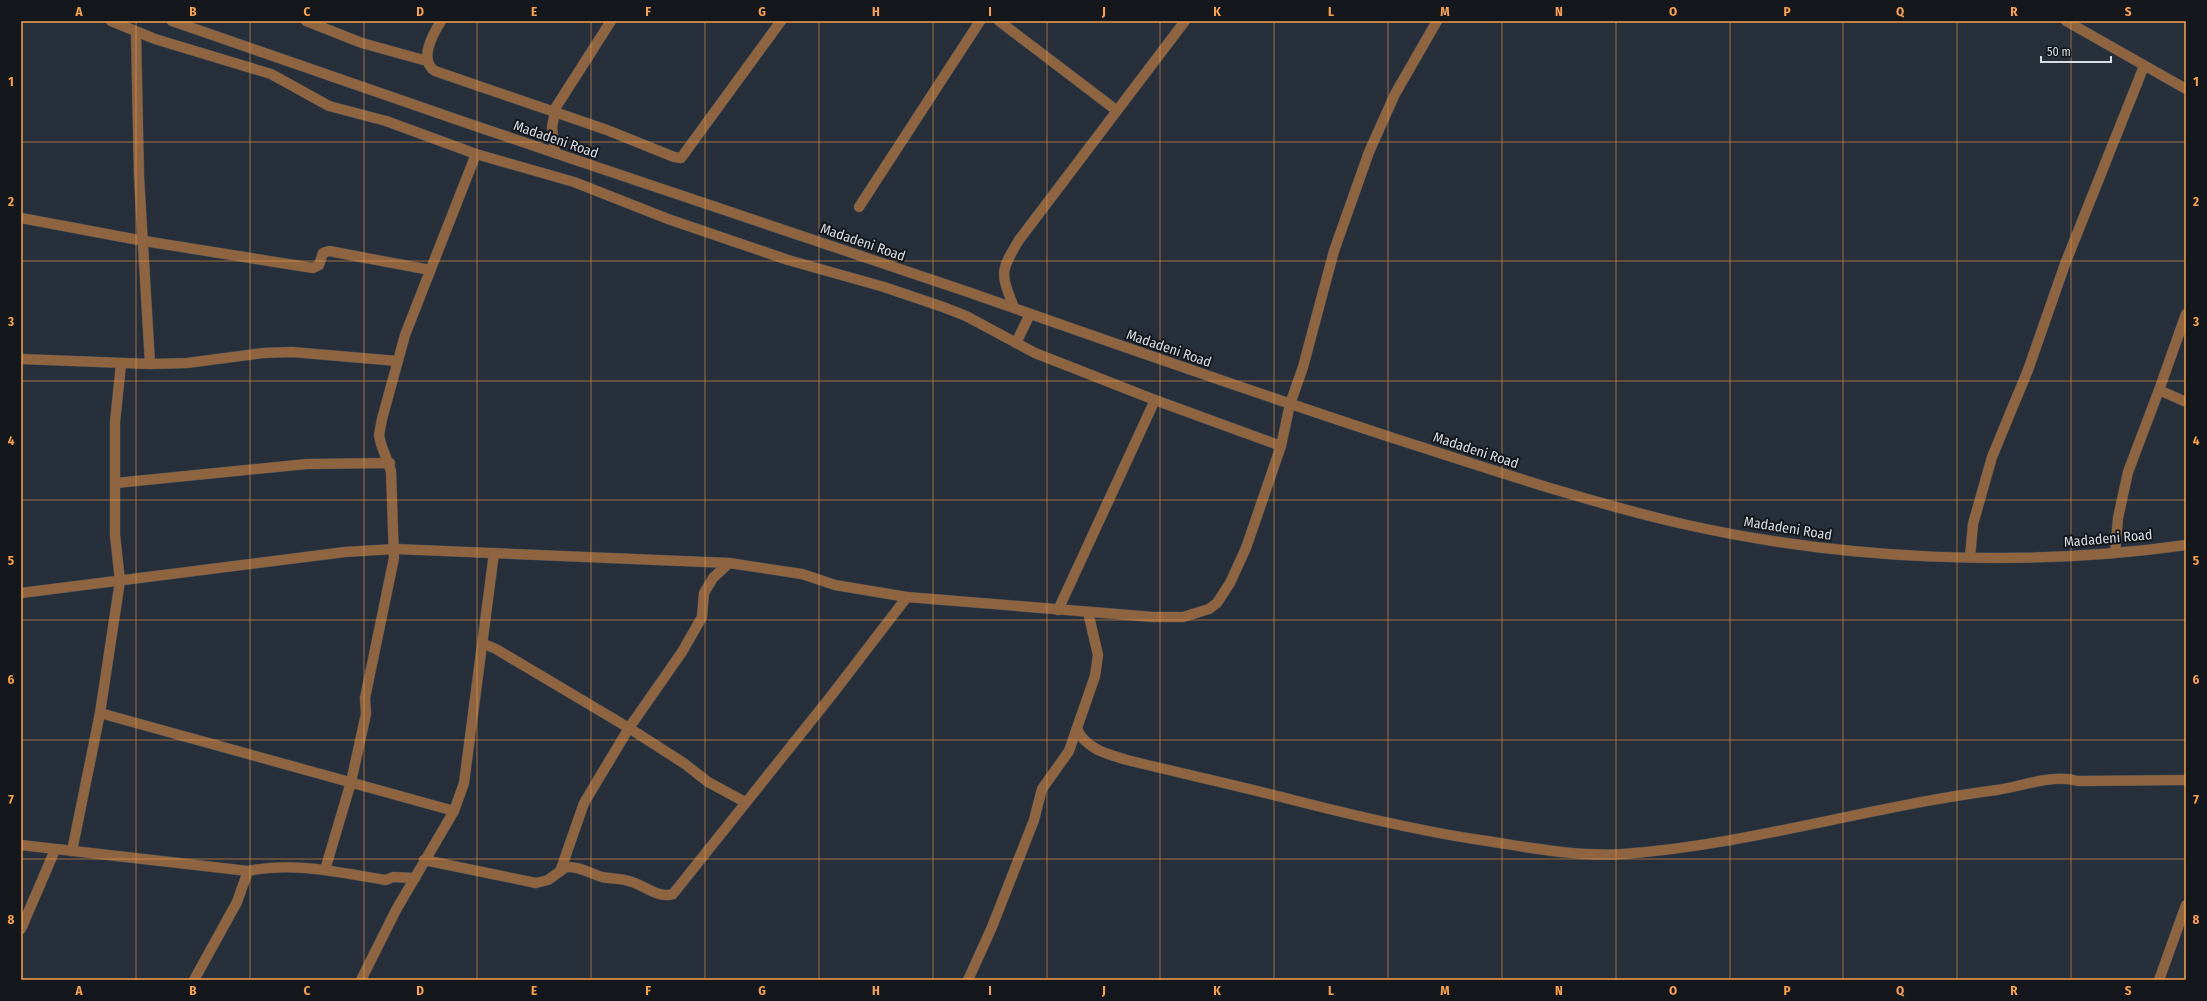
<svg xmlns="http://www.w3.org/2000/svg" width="2207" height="1001" font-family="'Fira Sans Condensed',sans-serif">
	<rect width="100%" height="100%" fill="#27303a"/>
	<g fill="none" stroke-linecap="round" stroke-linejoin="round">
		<g stroke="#434c55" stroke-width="11">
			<g id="minor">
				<polyline points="111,21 155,39 271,74 329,106 386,121 476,154 574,182 668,219 788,260 884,287 943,307 966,316 1035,353 1155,400 1281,446"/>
				<path d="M172,21c129,45 259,90 389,134 136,46 273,91 410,138 139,49 278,98 419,144 97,31 193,64 293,87 159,36 341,44 503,21"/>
				<polyline points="306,21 362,43 427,61"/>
				<path d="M441,21c-8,13 -23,39 -6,50l172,59 67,27 7,1 100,-137"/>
				<polyline points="999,21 1116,110"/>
				<polyline points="2066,21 2186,89"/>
				<polyline points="136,32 139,177 150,364"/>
				<polyline points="555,153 552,127 556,107 611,21"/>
				<polyline points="859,207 980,21"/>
				<polyline points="21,218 144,241 313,268 319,265 323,253 329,251 430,270"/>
				<path d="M1014,308c-13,-35 -15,-35 5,-68l166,-219"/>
				<polyline points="1016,343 1030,314"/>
				<polyline points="21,359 150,364 187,363 263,353 292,352 397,361"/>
				<polyline points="2159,390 2186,314"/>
				<polyline points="116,483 307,464 390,463"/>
				<polyline points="2115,552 2118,518 2128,472 2159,390 2186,402"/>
				<polyline points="1970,557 1973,524 1992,457 2028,370 2065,264 2144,66"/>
				<polyline points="21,593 345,552 395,549 729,563 802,574 835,585 907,597 1153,617 1183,617 1209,609 1217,603 1230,583 1246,548 1281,446 1290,404 1303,367 1334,251 1369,152 1395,94 1437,21"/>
				<polyline points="1058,610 1155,400"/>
				<polyline points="484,644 496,649 629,728 685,764 708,782 745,802"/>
				<polyline points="100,713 454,811"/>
				<path d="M1077,729c9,20 30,25 50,31 56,14 114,26 170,41 63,16 126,31 190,40 45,7 91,16 136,13 126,-9 248,-48 374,-64 26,-4 55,-16 81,-9l108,-1"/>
				<path d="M21,845l227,26c45,-10 93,2 138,9l7,-3 22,1"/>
				<polyline points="72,851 100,713 120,581 115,535 115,422 121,364"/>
				<path d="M424,860l112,23 12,-3 18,-13c13,-1 23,6 36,10 10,2 20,1 30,5 13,4 28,17 41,12l158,-198 76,-99"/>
				<polyline points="561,869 584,803 629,728 682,652 702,617 704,593 713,578 729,563"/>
				<polyline points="325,870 351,782 366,714 365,698 394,558 391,471 381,444 379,435 382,419 405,335 476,154"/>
				<polyline points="21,929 55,850"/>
				<polyline points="194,980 237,902 248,871"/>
				<polyline points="361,980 396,910 454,811 464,783 494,553"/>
				<polyline points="968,980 992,927 1034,820 1042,789 1069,751 1095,676 1098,655 1088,612"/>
				<polyline points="2159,980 2186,905"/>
			</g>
		</g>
		<use href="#minor" stroke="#8f6440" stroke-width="10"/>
	</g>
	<path fill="none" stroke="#f9a04c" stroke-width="1" stroke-opacity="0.55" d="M136,21v959M250,21v959M364,21v959M477,21v959M591,21v959M705,21v959M819,21v959M933,21v959M1047,21v959M1160,21v959M1274,21v959M1388,21v959M1502,21v959M1616,21v959M1730,21v959M1843,21v959M1957,21v959M2071,21v959M21,142h2165M21,261h2165M21,381h2165M21,500h2165M21,620h2165M21,740h2165M21,859h2165"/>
	<g text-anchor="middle" stroke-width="4" stroke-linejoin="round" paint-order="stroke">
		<g font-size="14" fill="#d8dde4" stroke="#14171c">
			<text transform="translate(556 139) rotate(19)" y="5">Madadeni Road</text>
			<text transform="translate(863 242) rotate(19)" y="5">Madadeni Road</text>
			<text transform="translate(1169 348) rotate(19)" y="5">Madadeni Road</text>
			<text transform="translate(1476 450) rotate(18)" y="5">Madadeni Road</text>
			<text transform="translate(1788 528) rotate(9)" y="5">Madadeni Road</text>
			<text transform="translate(2108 538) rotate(-5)" y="5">Madadeni Road</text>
		</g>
	</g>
	<rect width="2207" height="1001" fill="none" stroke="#14171c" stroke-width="44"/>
	<path d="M2041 56v6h70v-6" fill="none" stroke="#d8dde4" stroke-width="2"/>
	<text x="2047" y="56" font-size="12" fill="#d8dde4" stroke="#14171c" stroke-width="3" paint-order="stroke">50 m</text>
	<rect x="22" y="22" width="2163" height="957" fill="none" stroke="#f9a04c" stroke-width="1.5"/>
	<g font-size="13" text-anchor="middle" font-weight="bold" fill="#f9a04c">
		<text x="79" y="16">A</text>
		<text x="193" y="16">B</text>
		<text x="307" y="16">C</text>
		<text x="420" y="16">D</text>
		<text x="534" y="16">E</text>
		<text x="648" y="16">F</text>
		<text x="762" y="16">G</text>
		<text x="876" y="16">H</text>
		<text x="990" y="16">I</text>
		<text x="1104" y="16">J</text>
		<text x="1217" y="16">K</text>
		<text x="1331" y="16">L</text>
		<text x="1445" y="16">M</text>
		<text x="1559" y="16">N</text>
		<text x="1673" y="16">O</text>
		<text x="1787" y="16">P</text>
		<text x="1900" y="16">Q</text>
		<text x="2014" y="16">R</text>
		<text x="2128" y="16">S</text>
		<text x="11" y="86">1</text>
		<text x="2196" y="86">1</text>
		<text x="11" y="206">2</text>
		<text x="2196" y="206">2</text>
		<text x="11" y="326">3</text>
		<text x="2196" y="326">3</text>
		<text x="11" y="445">4</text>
		<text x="2196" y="445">4</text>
		<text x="11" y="565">5</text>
		<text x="2196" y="565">5</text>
		<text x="11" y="684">6</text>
		<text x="2196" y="684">6</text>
		<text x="11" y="804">7</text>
		<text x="2196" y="804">7</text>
		<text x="11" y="924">8</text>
		<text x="2196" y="924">8</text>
		<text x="79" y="995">A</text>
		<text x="193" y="995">B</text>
		<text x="307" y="995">C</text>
		<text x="420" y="995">D</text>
		<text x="534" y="995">E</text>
		<text x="648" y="995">F</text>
		<text x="762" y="995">G</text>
		<text x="876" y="995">H</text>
		<text x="990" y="995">I</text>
		<text x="1104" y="995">J</text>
		<text x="1217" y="995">K</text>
		<text x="1331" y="995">L</text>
		<text x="1445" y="995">M</text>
		<text x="1559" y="995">N</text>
		<text x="1673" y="995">O</text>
		<text x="1787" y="995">P</text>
		<text x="1900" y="995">Q</text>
		<text x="2014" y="995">R</text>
		<text x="2128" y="995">S</text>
	</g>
</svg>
